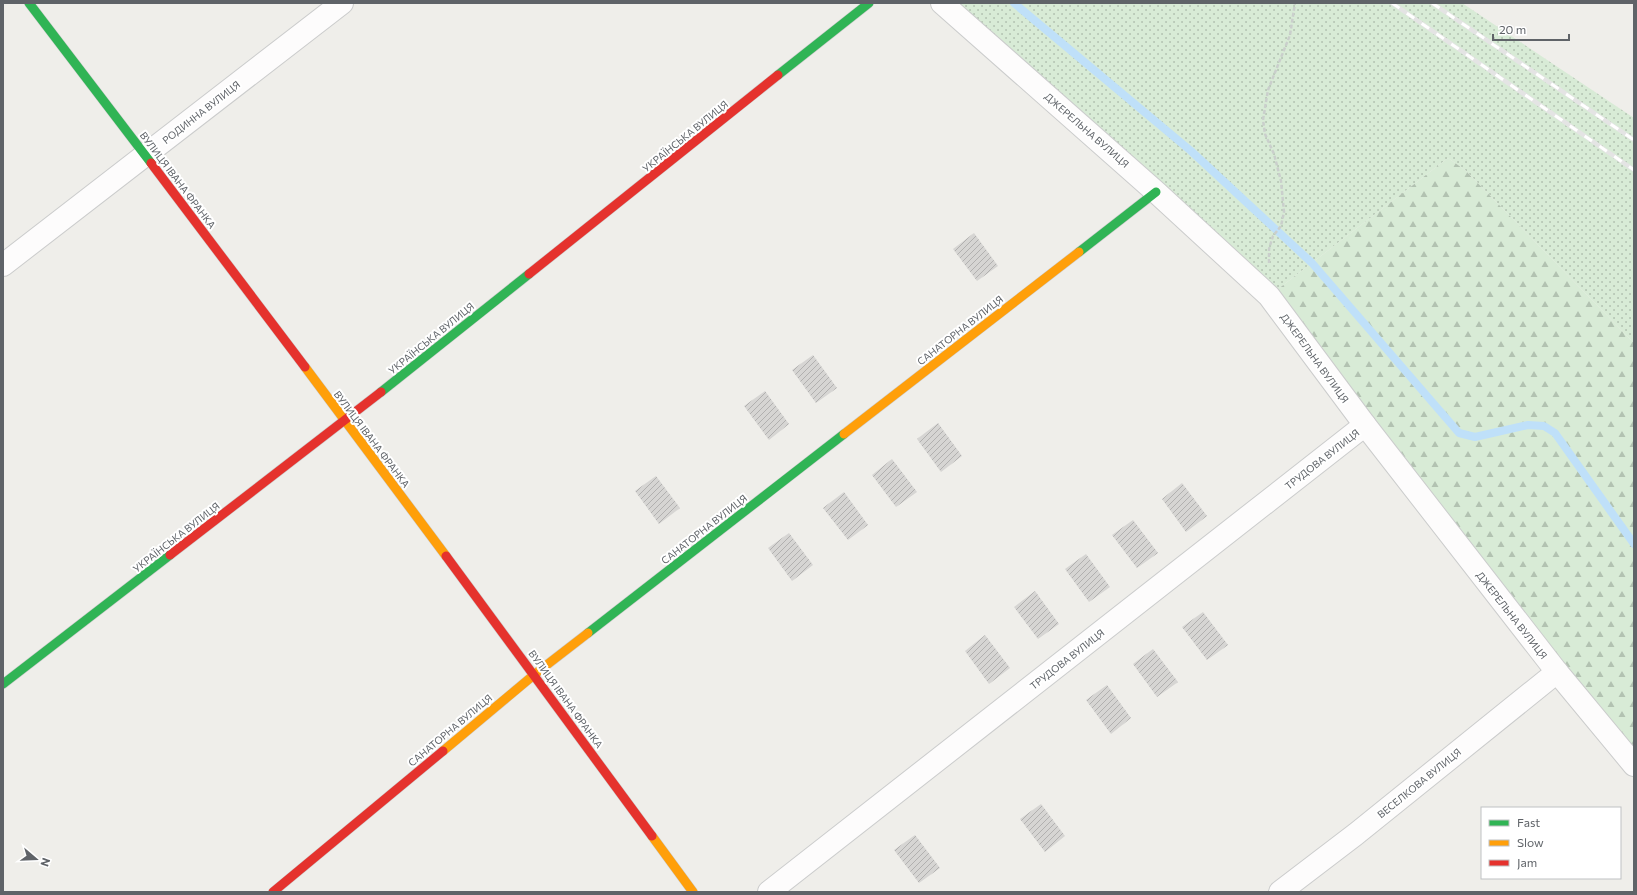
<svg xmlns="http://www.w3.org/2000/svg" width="1637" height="895" font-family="Commissioner,sans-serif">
	<defs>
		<pattern id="grass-dots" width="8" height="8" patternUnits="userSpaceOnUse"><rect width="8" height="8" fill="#d8ebd6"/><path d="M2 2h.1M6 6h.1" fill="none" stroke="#b2c2b1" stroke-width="1.8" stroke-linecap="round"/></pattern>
		<pattern id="forest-firs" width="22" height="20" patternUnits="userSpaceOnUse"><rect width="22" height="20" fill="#d8ebd6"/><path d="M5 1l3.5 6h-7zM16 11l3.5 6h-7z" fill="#b2c2b1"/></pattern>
		<pattern id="building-hatch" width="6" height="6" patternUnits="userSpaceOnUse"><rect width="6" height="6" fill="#d6d5d3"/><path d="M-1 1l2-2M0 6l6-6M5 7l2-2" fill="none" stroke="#b1b0af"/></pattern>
	</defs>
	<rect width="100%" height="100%" fill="#efeeea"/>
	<polygon fill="url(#grass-dots)" points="942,3 1462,3 1634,118 1634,343 1465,170 1448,158 1269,296"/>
	<polygon fill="url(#forest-firs)" points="1448,158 1465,170 1634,343 1634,760 1269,296"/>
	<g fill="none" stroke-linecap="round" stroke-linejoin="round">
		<polyline stroke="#bfe0f9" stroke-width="8" points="1014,3 1191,151 1312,263 1459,433 1475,437 1528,425 1544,426 1555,433 1634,544"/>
	</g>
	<g fill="url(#building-hatch)">
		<polygon points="974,233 998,266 977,281 953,249"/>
		<polygon points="813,355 837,388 816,403 792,370"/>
		<polygon points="765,391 789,424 769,440 744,406"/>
		<polygon points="938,423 962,456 941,472 917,439"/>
		<polygon points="892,459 917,492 896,507 872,475"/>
		<polygon points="656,476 680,508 659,524 635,491"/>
		<polygon points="1182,483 1207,516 1186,532 1162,499"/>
		<polygon points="844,492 868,525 848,540 823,508"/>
		<polygon points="1133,520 1158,553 1137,568 1112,535"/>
		<polygon points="789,533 813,565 792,581 768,548"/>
		<polygon points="1086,554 1110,587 1089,602 1065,569"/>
		<polygon points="1035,591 1059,624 1038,639 1014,607"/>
		<polygon points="1203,612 1228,645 1207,660 1182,627"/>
		<polygon points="985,635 1010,668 989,684 965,651"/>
		<polygon points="1153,649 1178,682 1157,697 1133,664"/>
		<polygon points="1107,685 1131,718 1111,734 1086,700"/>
		<polygon points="1041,804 1065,836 1045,852 1020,819"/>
		<polygon points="915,835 940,868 919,883 894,850"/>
	</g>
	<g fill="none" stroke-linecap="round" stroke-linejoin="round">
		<g stroke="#cbcccc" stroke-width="24">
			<g id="street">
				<polyline points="942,3 1156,192 1269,296 1365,425 1557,672 1634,765"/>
				<polyline points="3,265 342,3"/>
				<polyline points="769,892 1365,425"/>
				<polyline points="1280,892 1356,834 1557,672"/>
			</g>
		</g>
		<g stroke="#cacacb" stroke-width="10">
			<g id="fast">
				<polyline points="29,3 151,163"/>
				<polyline points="778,75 869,3"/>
				<polyline points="1079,252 1156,192"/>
				<polyline points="381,392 529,274"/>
				<polyline points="588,633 844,434"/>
				<polyline points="3,684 170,555"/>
			</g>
		</g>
		<g stroke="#cacacb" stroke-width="10">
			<g id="slow">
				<polyline points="305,367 446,556"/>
				<polyline points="844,434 1079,252"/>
				<polyline points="443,751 535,674 588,633"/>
				<polyline points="652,836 693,892"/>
			</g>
		</g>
		<g stroke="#cacacb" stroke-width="10">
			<g id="jam">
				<polyline points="151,163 305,367"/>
				<polyline points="529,274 778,75"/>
				<polyline points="170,555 381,392"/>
				<polyline points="446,556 652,836"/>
				<polyline points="273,892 443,751"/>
			</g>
		</g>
		<polyline stroke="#cacfcc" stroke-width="2.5" stroke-dasharray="4 2" stroke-linecap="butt" points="1269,263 1269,249 1273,236 1281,226 1284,212 1281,181 1274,154 1265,134 1263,120 1268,90 1290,35 1295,3"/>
		<use href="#street" stroke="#fdfcfc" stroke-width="22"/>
		<use href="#fast" stroke="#30b455" stroke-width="9"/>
		<use href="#slow" stroke="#ff9f0a" stroke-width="9"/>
		<use href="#jam" stroke="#e5322d" stroke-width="9"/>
		<g stroke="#e4e4e4" stroke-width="4.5">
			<g id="rail">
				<polyline points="1392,3 1634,170"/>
				<polyline points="1432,3 1634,140"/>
			</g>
		</g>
		<use href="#rail" stroke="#fff" stroke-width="3" stroke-dasharray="9" stroke-linecap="butt"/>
	</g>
	<g text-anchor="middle" stroke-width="4" stroke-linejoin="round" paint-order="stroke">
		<g font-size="10" fill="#5f6368" stroke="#fff">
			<text transform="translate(201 112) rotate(-38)" y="4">РОДИННА ВУЛИЦЯ</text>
			<text transform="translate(1087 130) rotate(41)" y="4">ДЖЕРЕЛЬНА ВУЛИЦЯ</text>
			<text transform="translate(685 136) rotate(-39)" y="4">УКРАЇНСЬКА ВУЛИЦЯ</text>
			<text transform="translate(178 180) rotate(53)" y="4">ВУЛИЦЯ ІВАНА ФРАНКА</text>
			<text transform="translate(960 330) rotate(-38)" y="4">САНАТОРНА ВУЛИЦЯ</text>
			<text transform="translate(431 338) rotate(-39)" y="4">УКРАЇНСЬКА ВУЛИЦЯ</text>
			<text transform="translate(1315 358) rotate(54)" y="4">ДЖЕРЕЛЬНА ВУЛИЦЯ</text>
			<text transform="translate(372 439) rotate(53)" y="4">ВУЛИЦЯ ІВАНА ФРАНКА</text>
			<text transform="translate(1322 459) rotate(-38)" y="4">ТРУДОВА ВУЛИЦЯ</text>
			<text transform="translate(704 529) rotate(-38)" y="4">САНАТОРНА ВУЛИЦЯ</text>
			<text transform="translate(176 537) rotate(-38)" y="4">УКРАЇНСЬКА ВУЛИЦЯ</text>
			<text transform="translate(1512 615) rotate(52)" y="4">ДЖЕРЕЛЬНА ВУЛИЦЯ</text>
			<text transform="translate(1067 659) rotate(-38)" y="4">ТРУДОВА ВУЛИЦЯ</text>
			<text transform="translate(566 699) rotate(54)" y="4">ВУЛИЦЯ ІВАНА ФРАНКА</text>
			<text transform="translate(450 730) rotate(-40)" y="4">САНАТОРНА ВУЛИЦЯ</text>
			<text transform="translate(1419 783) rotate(-39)" y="4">ВЕСЕЛКОВА ВУЛИЦЯ</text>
		</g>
	</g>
	<rect width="1637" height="895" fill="none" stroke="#5f6368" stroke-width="8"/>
	<rect x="1481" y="807" width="140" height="72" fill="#ffffff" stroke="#bfc1c3"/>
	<rect x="1489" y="820" width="20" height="6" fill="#30b455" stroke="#bfc1c3"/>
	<text x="1517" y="827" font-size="12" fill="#5f6368">Fast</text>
	<rect x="1489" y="840" width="20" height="6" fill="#ff9f0a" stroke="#bfc1c3"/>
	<text x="1517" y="847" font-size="12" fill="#5f6368">Slow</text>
	<rect x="1489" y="860" width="20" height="6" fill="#e5322d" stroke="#bfc1c3"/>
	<text x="1517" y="867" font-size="12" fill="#5f6368">Jam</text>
	<g transform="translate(36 859) rotate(109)" stroke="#ffffff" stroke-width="3" paint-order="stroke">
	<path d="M0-3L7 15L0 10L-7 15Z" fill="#5f6368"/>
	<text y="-6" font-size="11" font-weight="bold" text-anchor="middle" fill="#5f6368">N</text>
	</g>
	<path d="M1493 34v6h76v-6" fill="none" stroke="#5f6368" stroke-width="2"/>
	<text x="1499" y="34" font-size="12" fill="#5f6368" stroke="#ffffff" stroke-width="3" paint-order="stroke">20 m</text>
</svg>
